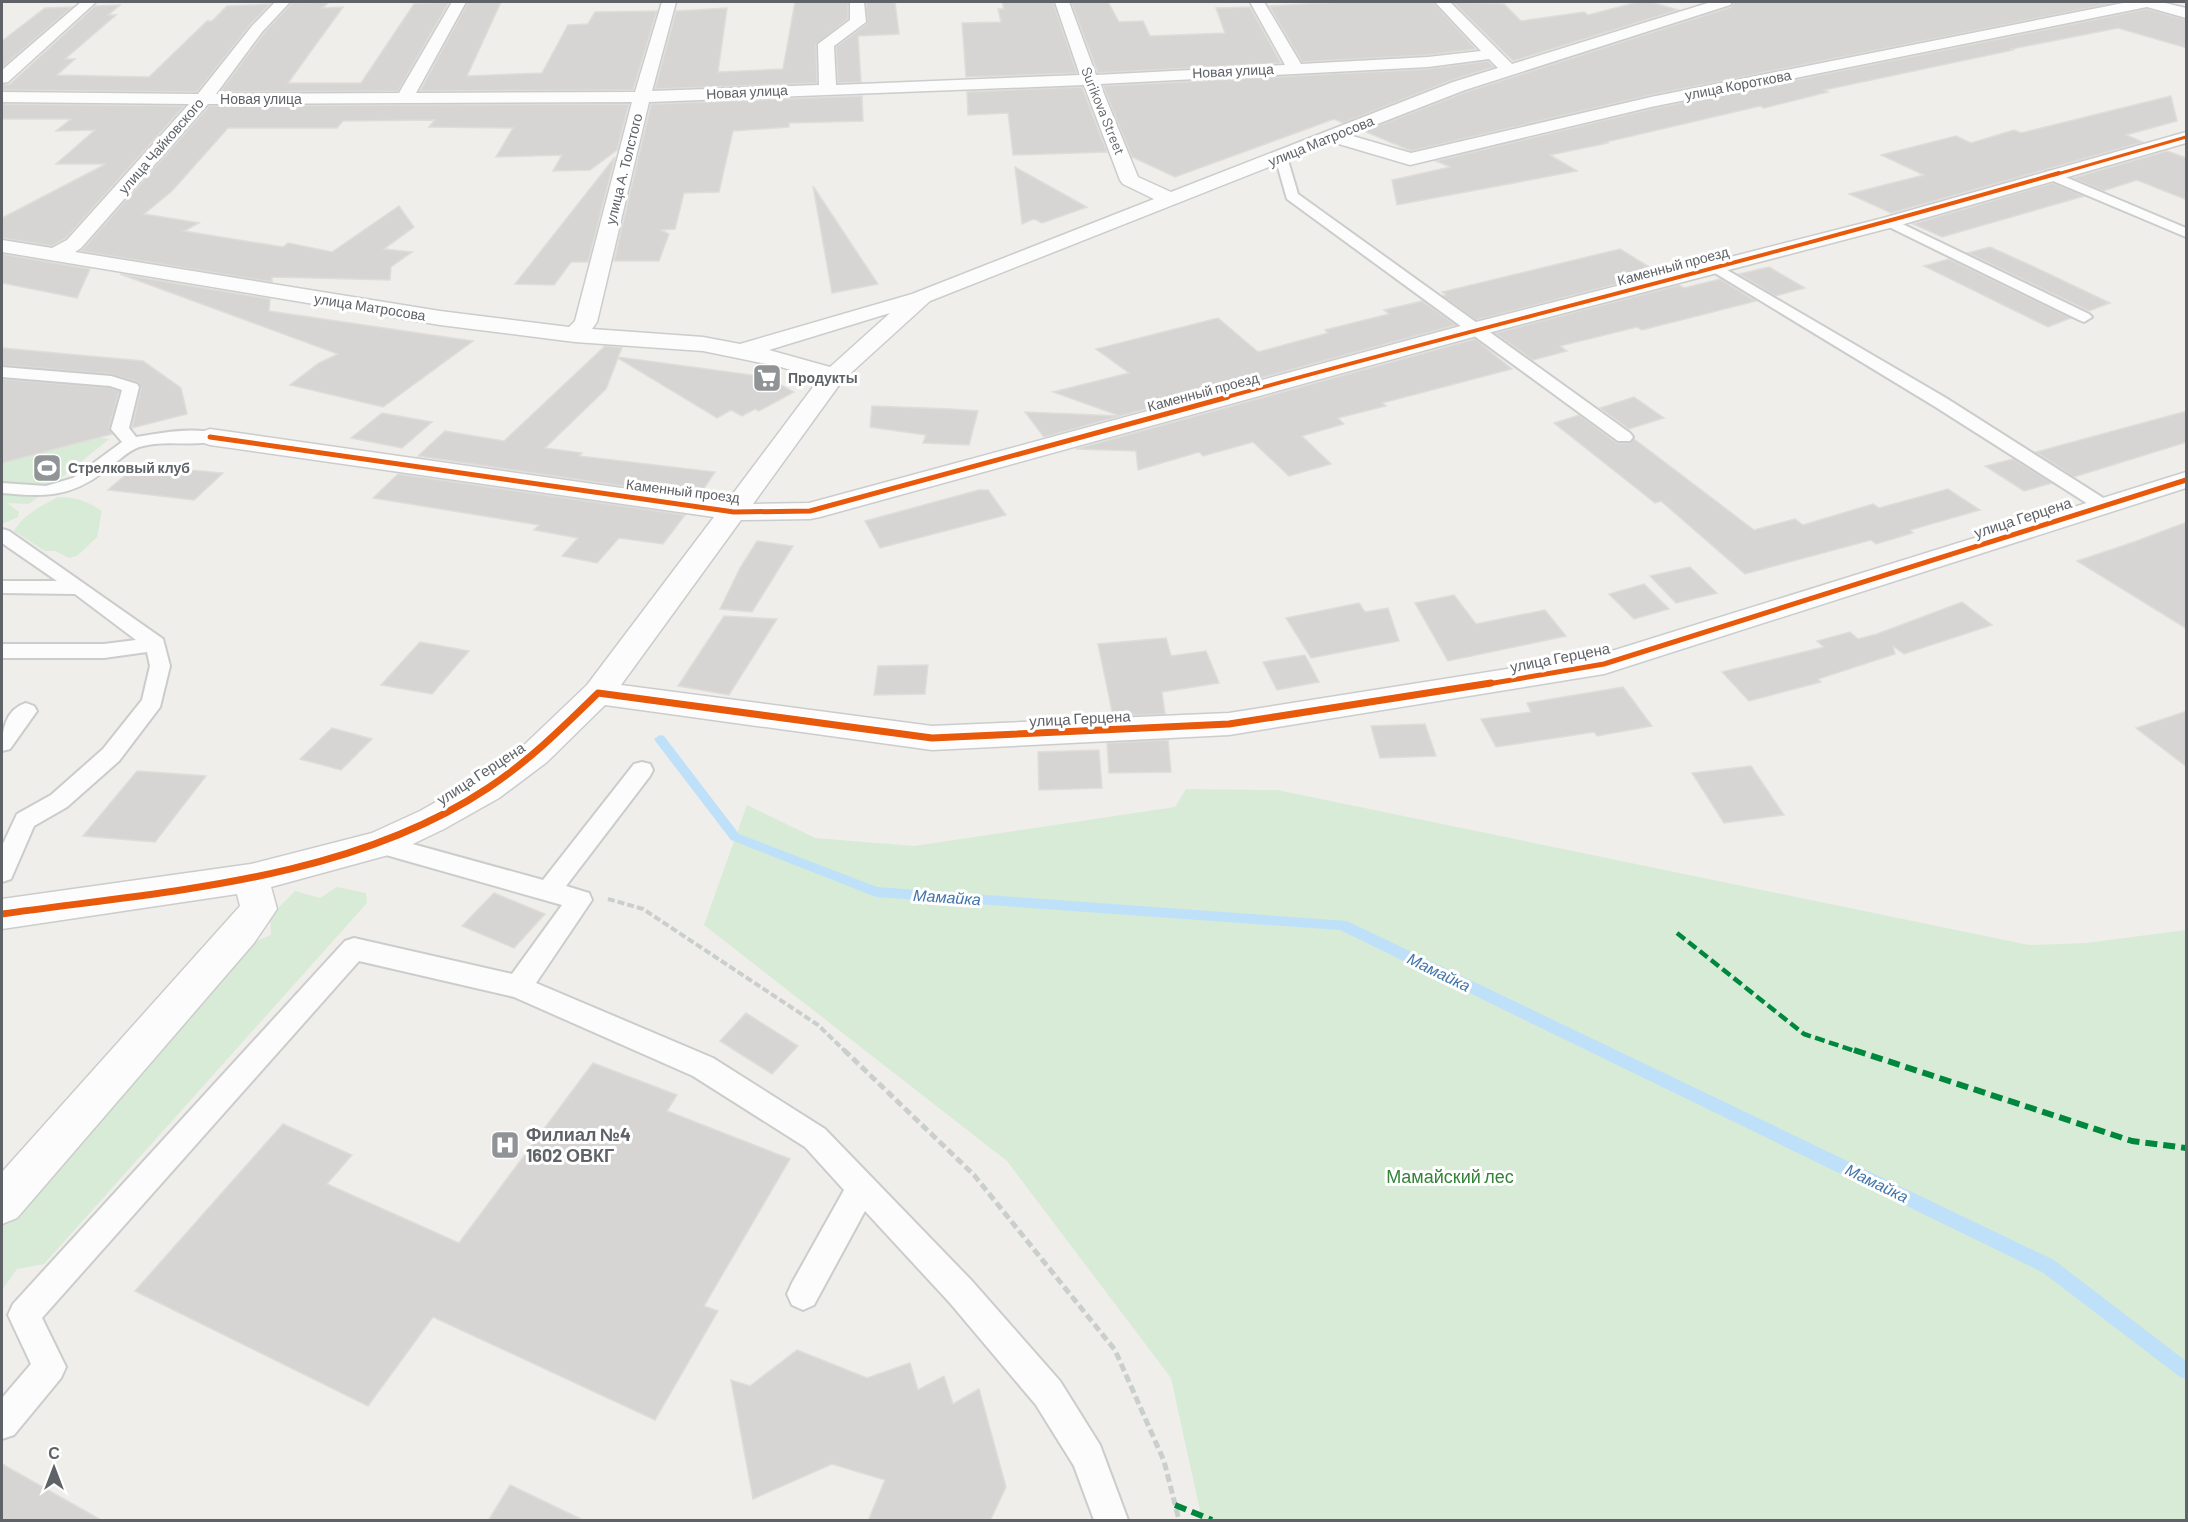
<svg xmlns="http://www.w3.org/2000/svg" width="2188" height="1522" font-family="Barlow,sans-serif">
	<rect width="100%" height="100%" fill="#efeeea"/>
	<g fill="#d8ebd6">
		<polygon points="2,402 59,406 75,434 109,439 29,504 7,503 19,512 18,517 2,524"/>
		<path d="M58,497c18,0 29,4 44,14l-5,26 -20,19 -8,2 -14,-7h-10l-31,-20c10,-17 27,-25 44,-34z"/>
		<polygon points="1186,789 1277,790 2029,945 2086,943 2186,930 2186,1520 1202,1520 1171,1378 1007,1161 704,925 747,805 815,838 914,846 1175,807"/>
		<polygon points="337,887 366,893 367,903 44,1264 17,1269 2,1290 2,1226 247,945 271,935 270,916 295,891 320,898"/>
	</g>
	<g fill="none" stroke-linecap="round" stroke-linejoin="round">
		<polygon fill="#bfe0f9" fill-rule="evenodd" points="660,735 664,736 739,834 877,887 1347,921 2054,1260 2186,1361 2186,1379 2180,1377 2042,1272 1340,930 876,897 731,840 656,742 654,739"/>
	</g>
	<g fill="#d6d5d3" stroke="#deddd9" stroke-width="1.5">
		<polygon points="329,2 323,8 343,7 288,83 361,83 414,4 449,2 398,91 220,92 264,33 292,3"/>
		<polygon points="468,2 501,2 467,76 542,73 568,25 588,24 595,12 657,11 633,90 420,91"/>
		<polygon points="795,2 848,2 848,19 816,44 817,83 655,89 676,11 727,8 718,72 783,69"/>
		<polygon points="866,2 895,2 899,34 858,36 861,82 838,83 836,47 867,24"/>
		<polygon points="1002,2 1053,2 1077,73 966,77 962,23 1001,22 998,9 1004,9"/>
		<polygon points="1071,2 1108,2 1119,22 1143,21 1150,36 1225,33 1216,8 1250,7 1281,63 1098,73"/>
		<polygon points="1341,2 1433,2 1476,49 1428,55 1302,62 1269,6"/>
		<polygon points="1453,2 1504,4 1521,21 1584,12 1588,15 1638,2 1651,2 1678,10 1513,61"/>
		<polygon points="1734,2 2119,2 1651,95 1411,151 1364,131 1466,92 1731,7"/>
		<polygon points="270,4 250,25 197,92 2,90 2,85 10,84 95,6 120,5 108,15 116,15 65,59 75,59 57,75 149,77 207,21 212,21 227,6"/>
		<polygon points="72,7 2,67 2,41 45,8"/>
		<polygon points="2147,9 2187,20 2187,48 2118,28 2011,49 2013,50 1824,90 1828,92 1764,108 1760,106 1606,142 1608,143 1550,155 1577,171 1397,205 1392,180 1450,167 1436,161 1651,109"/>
		<polygon points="1488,61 1494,67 1452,80 1343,123 1334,119 1175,177 1132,157 1103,86 1428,69"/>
		<polygon points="1082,87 1107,152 1013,155 1008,113 968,115 967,92"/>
		<polygon points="862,96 863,121 789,123 789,127 733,131 719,192 684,193 675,229 661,230 669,234 659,261 614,261 651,104"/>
		<polygon points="2171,96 2177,121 2126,135 2143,142 1891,213 1849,194 1924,175 1881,155 1956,136 1971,143 2014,130 2021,133"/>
		<polygon points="2,104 184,106 66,238 52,246 2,238 2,218 106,164 56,164 95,130 56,131 71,119 2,119"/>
		<polygon points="629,104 617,150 590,170 553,171 562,155 496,157 513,128 429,127 435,120 343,121 337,128 228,128 172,191 144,214 199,223 184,231 283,247 288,243 332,252 399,206 414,227 384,249 412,252 391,267 390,280 272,277 272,282 81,251 209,106"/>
		<polygon points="2167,151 2187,158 2187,200 2137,180 2103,191 2073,178"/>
		<polygon points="615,157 588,262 571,262 554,285 515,284"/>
		<polygon points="1015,167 1087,207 1042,223 1034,219 1022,224"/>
		<polygon points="2053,183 2084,196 1942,237 1913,224"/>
		<polygon points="813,186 854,248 878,284 832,293"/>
		<polygon points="1990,247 2032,266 2110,303 2089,311 1968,253"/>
		<polygon points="1620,249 1659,273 1476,320 1443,296 1446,295 1442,292"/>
		<polygon points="2,254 90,269 77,298 2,283"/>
		<polygon points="1949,259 2071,318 2048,327 1924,266"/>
		<polygon points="1769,267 1805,288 1775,296 1739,274"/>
		<polygon points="120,274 270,299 269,311 473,341 383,407 290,385 319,363 338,354"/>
		<polygon points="1720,279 1756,301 1642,330 1637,327 1560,346 1567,351 1533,360 1495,333 1679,285 1684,288"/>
		<polygon points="1422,301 1456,325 1120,416 1053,392 1129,373 1096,349 1218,318 1258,352 1328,333 1325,330 1389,314 1384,310"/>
		<polygon points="1475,339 1512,369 1382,403 1386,406 1338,418 1344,424 1302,436 1331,464 1289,476 1253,442 1203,456 1199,452 1138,470 1136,451 1076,449"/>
		<polygon points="605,346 622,348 618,357 766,377 794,392 759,411 755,409 742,416 731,410 717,418 618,358 606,389 545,448 582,453 579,456 715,472 698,497 418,456 445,431 504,441"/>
		<polygon points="2,348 143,361 181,388 187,414 132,428 141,388 138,382 111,374 2,365"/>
		<polygon points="2,379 110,388 119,391 109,428 112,434 2,463"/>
		<polygon points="1634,397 1664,418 1629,429 1600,408"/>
		<polygon points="872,406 951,409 978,411 969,445 923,443 926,435 870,427"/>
		<polygon points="2187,411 2187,442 2074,477 2036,452"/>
		<polygon points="1025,412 1120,416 1044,437"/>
		<polygon points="382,413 432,422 402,448 351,438"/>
		<polygon points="1579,415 1617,443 1630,443 1634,439 1754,530 1795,519 1803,525 1873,504 1879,508 1948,489 1980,510 1910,530 1913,533 1876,544 1871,540 1745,574 1661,501 1655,503 1554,423"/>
		<polygon points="2013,459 2052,483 2024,491 1985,466"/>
		<polygon points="137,465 223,473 194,500 108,490"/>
		<polygon points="398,474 685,515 663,544 619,538 597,563 562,556 578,538 534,530 539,525 373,498"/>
		<polygon points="979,490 988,490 1006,515 880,548 865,521"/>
		<polygon points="2187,522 2187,629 2077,561 2134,542"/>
		<polygon points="757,541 793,546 752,612 720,609 740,568"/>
		<polygon points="1690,567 1717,593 1676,603 1650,576"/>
		<polygon points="1644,584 1669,609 1634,619 1609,594"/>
		<polygon points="1454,595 1476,624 1545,610 1566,636 1448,661 1415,603"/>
		<polygon points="1962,602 1992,625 1904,654 1893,646 1895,654 1818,679 1821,682 1749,701 1722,672 1824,647 1817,641 1850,632 1858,639 1877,634"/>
		<polygon points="1359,603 1365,612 1388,608 1399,641 1311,658 1286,618"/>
		<polygon points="724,616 777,619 729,695 678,686"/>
		<polygon points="1166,638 1171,656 1206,651 1219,683 1162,692 1165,714 1113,716 1098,644"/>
		<polygon points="420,642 469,651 432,694 381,685"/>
		<polygon points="1305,655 1319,682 1277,690 1263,662"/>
		<polygon points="928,665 925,694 874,695 878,666"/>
		<polygon points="1623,687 1652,726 1597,736 1594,732 1496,747 1481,719 1531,712 1527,703"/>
		<polygon points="2187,711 2187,767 2136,728"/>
		<polygon points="1425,724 1436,756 1380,758 1371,726"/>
		<polygon points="332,728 372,739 341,770 300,759"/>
		<polygon points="1168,740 1171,772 1109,773 1107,743"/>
		<polygon points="1099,750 1102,788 1039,790 1038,752"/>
		<polygon points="1751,766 1784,815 1724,823 1692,773"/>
		<polygon points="137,771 206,776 155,842 83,836"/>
		<polygon points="494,893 545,914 514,948 462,926"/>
		<polygon points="746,1013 798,1046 772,1074 720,1041"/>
		<polygon points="593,1063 677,1095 667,1111 790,1159 704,1306 718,1311 655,1420 433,1317 368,1406 135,1291 283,1124 352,1155 327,1184 459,1243"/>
		<polygon points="797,1350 867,1378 910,1363 918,1390 944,1376 953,1404 979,1389 1006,1487 990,1521 868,1521 885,1480 832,1464 753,1499 731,1380 750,1386"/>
		<polygon points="2,1464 103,1521 2,1521"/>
		<polygon points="510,1485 585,1521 488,1521"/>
	</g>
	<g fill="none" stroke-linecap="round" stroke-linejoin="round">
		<g stroke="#cbcccc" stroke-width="4">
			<g id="service">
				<polygon points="1281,153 1287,157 1298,194 1630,433 1633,437 1630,441 1618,441 1287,199 1275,157"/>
				<polygon points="2051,171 2186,228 2186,237 2046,178 2045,175 2046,172"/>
				<polygon points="1890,218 2089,314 2092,317 2084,322 2079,320 1885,225 1883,222"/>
				<polygon points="1715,263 1946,398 2108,501 2111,505 2108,509 2096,509 1934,406 1710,270 1708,267"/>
				<path d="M2,367l109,9 26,8 2,3 -10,41 7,9c26,-4 54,-10 80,-4l3,4 -3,4c-25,6 -52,-2 -77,6 -12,4 -24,17 -34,24 -36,27 -61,26 -103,22v-10l44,3 27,-8 49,-36 -11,-13 11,-39 -12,-4 -108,-9z"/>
				<polygon points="2,529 9,531 163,639 170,666 160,707 119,761 67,807 34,826 11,879 2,882 2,846 17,814 51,795 103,749 142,700 150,666 147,652 104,658 2,658 2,644 104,644 136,640 75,594 2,593 2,581 57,581 2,543"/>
				<path d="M26,703l8,3 3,5 -27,38 -8,2c0,-19 2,-41 24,-48z"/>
				<polygon points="642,762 650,764 653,770 650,776 566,886 589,893 592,900 536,983 713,1058 825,1129 972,1281 1060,1381 1100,1445 1128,1520 1094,1520 1074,1466 1036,1405 950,1303 865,1211 814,1305 803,1310 792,1305 787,1294 792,1283 844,1190 805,1147 693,1076 514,997 359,961 42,1318 66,1367 61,1378 14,1435 2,1439 2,1398 31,1364 8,1315 13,1304 345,941 354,938 512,974 562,905 372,851 368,844 372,837 380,835 543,880 634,764"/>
			</g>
		</g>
		<g stroke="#cbcccc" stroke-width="3">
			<g id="minor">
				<polygon points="81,2 96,2 8,82 2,83 2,70"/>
				<path d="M275,2h15l-28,30 -46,62 183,-1 53,-91h14l-50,91 219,-1 27,-90h14l-24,89 167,-6 -1,-41 32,-24v-18h14l2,20 -32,24 2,39 244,-10 -25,-73h14l27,73 189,-10 -35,-63h14l37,62 127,-7 53,-6 -46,-49h15l62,62 199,-62h21l-2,3 -265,85 -116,45 62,18 240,-56 477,-95h33l25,6v10l-39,-11 -496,100 -241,58 -78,-23 -402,159 -88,80 -89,123 56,-1 659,-179 415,-106 303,-86v11l-289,83 -413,108 -664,183 -10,2 -69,1 -120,165 311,41 297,-13 373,-59 584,-182v16l-582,186 -375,61 -297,15 -327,-45 -58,57 -48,36 -55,31 -52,25 -121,33 6,22 -23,34 -237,275 -15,6v-52l238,-266 -3,-12 -235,35v-30l249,-35 121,-31 48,-22 55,-31 48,-34 64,-61 127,-168 -504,-72 -9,-3 -4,-5 4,-5 9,-3 516,74 93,-124 -38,-12 -78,-16 -128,-9 -135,-17 -438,-73v-12l50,8 15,-8 122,-136 -187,-2v-10l196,2 54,-68zM1489,59l9,9 -45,14 -282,110 -33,-15 -38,-93 328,-17zM1084,85l36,95 3,4 31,15 -242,95 -172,50 -37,-7 -111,-8 5,-7 52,-220zM632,102l-57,219 -6,6 -129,-16 -365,-59 6,-4 127,-144zM890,313l-60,54 -61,-17z"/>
			</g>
		</g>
		<polyline stroke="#cacfcc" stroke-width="4" stroke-dasharray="7 3" stroke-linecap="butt" points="608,899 643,909 818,1025 846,1052"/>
		<polyline stroke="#cacfcc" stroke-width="5" stroke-dasharray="8 4" stroke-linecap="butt" points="844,1050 974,1175 1115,1350 1164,1461 1179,1520"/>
		<use href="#service" fill="#fdfcfc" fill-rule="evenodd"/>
		<use href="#minor" fill="#fdfcfc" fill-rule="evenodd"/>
		<polyline stroke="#00873e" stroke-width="4.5" stroke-dasharray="10 4.5" stroke-linecap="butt" points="1677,933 1804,1034 1858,1052"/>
		<g stroke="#00873e" stroke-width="6" stroke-dasharray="12 6" stroke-linecap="butt">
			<polyline points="1854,1050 2132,1141 2186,1148"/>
			<polyline points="1175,1505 1212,1520"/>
		</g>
		<g stroke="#fff" stroke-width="5">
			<polyline id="cycleway-far3" points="2054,175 2186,137"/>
		</g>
		<g stroke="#fff" stroke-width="6">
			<path id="cycleway-far2" d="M1223,398c278,-76 559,-145 836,-225"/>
		</g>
		<g stroke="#fff" stroke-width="8">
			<g id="cycleway-far1">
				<polyline points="210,437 734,512 810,511 1228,397"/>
				<polyline points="1482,685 1604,664 2186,480"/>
			</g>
		</g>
		<g stroke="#fff" stroke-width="10">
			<path id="cycleway" d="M2,914c162,-23 346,-33 486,-126 41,-27 75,-61 110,-95l334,45 297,-14 262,-41"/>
		</g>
		<use href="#cycleway-far3" stroke="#e8590c" stroke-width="3"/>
		<use href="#cycleway-far2" stroke="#e8590c" stroke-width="4"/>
		<use href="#cycleway-far1" stroke="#e8590c" stroke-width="5"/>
		<use href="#cycleway" stroke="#e8590c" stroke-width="7"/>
	</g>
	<defs>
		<g id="supermarket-square" transform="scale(1.5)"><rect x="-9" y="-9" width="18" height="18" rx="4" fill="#919496" stroke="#fff"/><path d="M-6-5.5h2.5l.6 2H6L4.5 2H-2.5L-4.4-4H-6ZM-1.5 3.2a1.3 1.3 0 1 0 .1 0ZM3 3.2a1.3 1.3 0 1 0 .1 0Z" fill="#fff"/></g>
		<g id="stadium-square" transform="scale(1.5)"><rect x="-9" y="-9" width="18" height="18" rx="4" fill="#919496" stroke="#fff"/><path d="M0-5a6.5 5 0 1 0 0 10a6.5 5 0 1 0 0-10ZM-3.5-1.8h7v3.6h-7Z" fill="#fff"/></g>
		<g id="hospital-square" transform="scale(1.5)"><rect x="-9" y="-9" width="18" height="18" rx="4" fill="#919496" stroke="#fff"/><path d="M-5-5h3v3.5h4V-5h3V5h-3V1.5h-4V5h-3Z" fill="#fff"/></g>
	</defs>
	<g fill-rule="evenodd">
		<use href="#supermarket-square" x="767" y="378"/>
		<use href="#stadium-square" x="47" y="468"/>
		<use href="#hospital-square" x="505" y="1145"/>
	</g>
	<g text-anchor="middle" stroke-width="6" stroke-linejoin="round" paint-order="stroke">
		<g font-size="14" fill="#5f6368" stroke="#fff">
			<text transform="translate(1233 71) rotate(-3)" y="5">Новая улица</text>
			<text transform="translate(1738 85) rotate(-11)" y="5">улица Короткова</text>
			<text transform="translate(747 92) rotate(-3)" y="5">Новая улица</text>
			<text x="261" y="104">Новая улица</text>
			<text transform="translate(1103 111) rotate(68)" y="5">Surikova Street</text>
			<text transform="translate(1321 141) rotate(-22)" y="5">улица Матросова</text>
			<text transform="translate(161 146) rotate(-49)" y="5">улица Чайковского</text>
			<text transform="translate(624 169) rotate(-76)" y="5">улица А. Толстого</text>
			<text transform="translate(1673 266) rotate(-15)" y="5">Каменный проезд</text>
			<text transform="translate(370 307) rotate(9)" y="5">улица Матросова</text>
			<text transform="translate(1203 392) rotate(-15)" y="5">Каменный проезд</text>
			<text transform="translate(683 491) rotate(7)" y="5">Каменный проезд</text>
		</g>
		<g font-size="14" font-weight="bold" fill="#5f6368" stroke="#fff" text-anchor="start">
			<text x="788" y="383">Продукты</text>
			<text x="68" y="473">Стрелковый клуб</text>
		</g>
		<g font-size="15" fill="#5f6368" stroke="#fff">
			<text transform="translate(2023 518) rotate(-18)" y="5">улица Герцена</text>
			<text transform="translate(1560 658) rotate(-11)" y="5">улица Герцена</text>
			<text transform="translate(1080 719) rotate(-3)" y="5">улица Герцена</text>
			<text transform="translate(481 774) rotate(-33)" y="5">улица Герцена</text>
		</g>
		<g font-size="16" font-style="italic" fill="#4174aa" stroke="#fff">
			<text transform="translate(947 897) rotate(4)" y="6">Мамайка</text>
			<text transform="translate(1439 972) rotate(26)" y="6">Мамайка</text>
			<text transform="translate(1877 1183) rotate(26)" y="6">Мамайка</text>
		</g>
		<g font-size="18" font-weight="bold" fill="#5f6368" stroke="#fff" text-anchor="start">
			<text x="526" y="1141">Филиал №4<tspan x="526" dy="21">1602 ОВКГ</tspan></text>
		</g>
		<g font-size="18" fill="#348238" stroke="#fff">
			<text x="1450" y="1183">Мамайский лес</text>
		</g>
	</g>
	<rect width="2188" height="1522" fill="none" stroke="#5f6368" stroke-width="6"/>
	<g transform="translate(54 1468)" stroke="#ffffff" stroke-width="4.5" paint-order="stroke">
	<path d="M0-4.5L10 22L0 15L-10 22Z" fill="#5f6368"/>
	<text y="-9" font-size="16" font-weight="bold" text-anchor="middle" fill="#5f6368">С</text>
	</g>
</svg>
